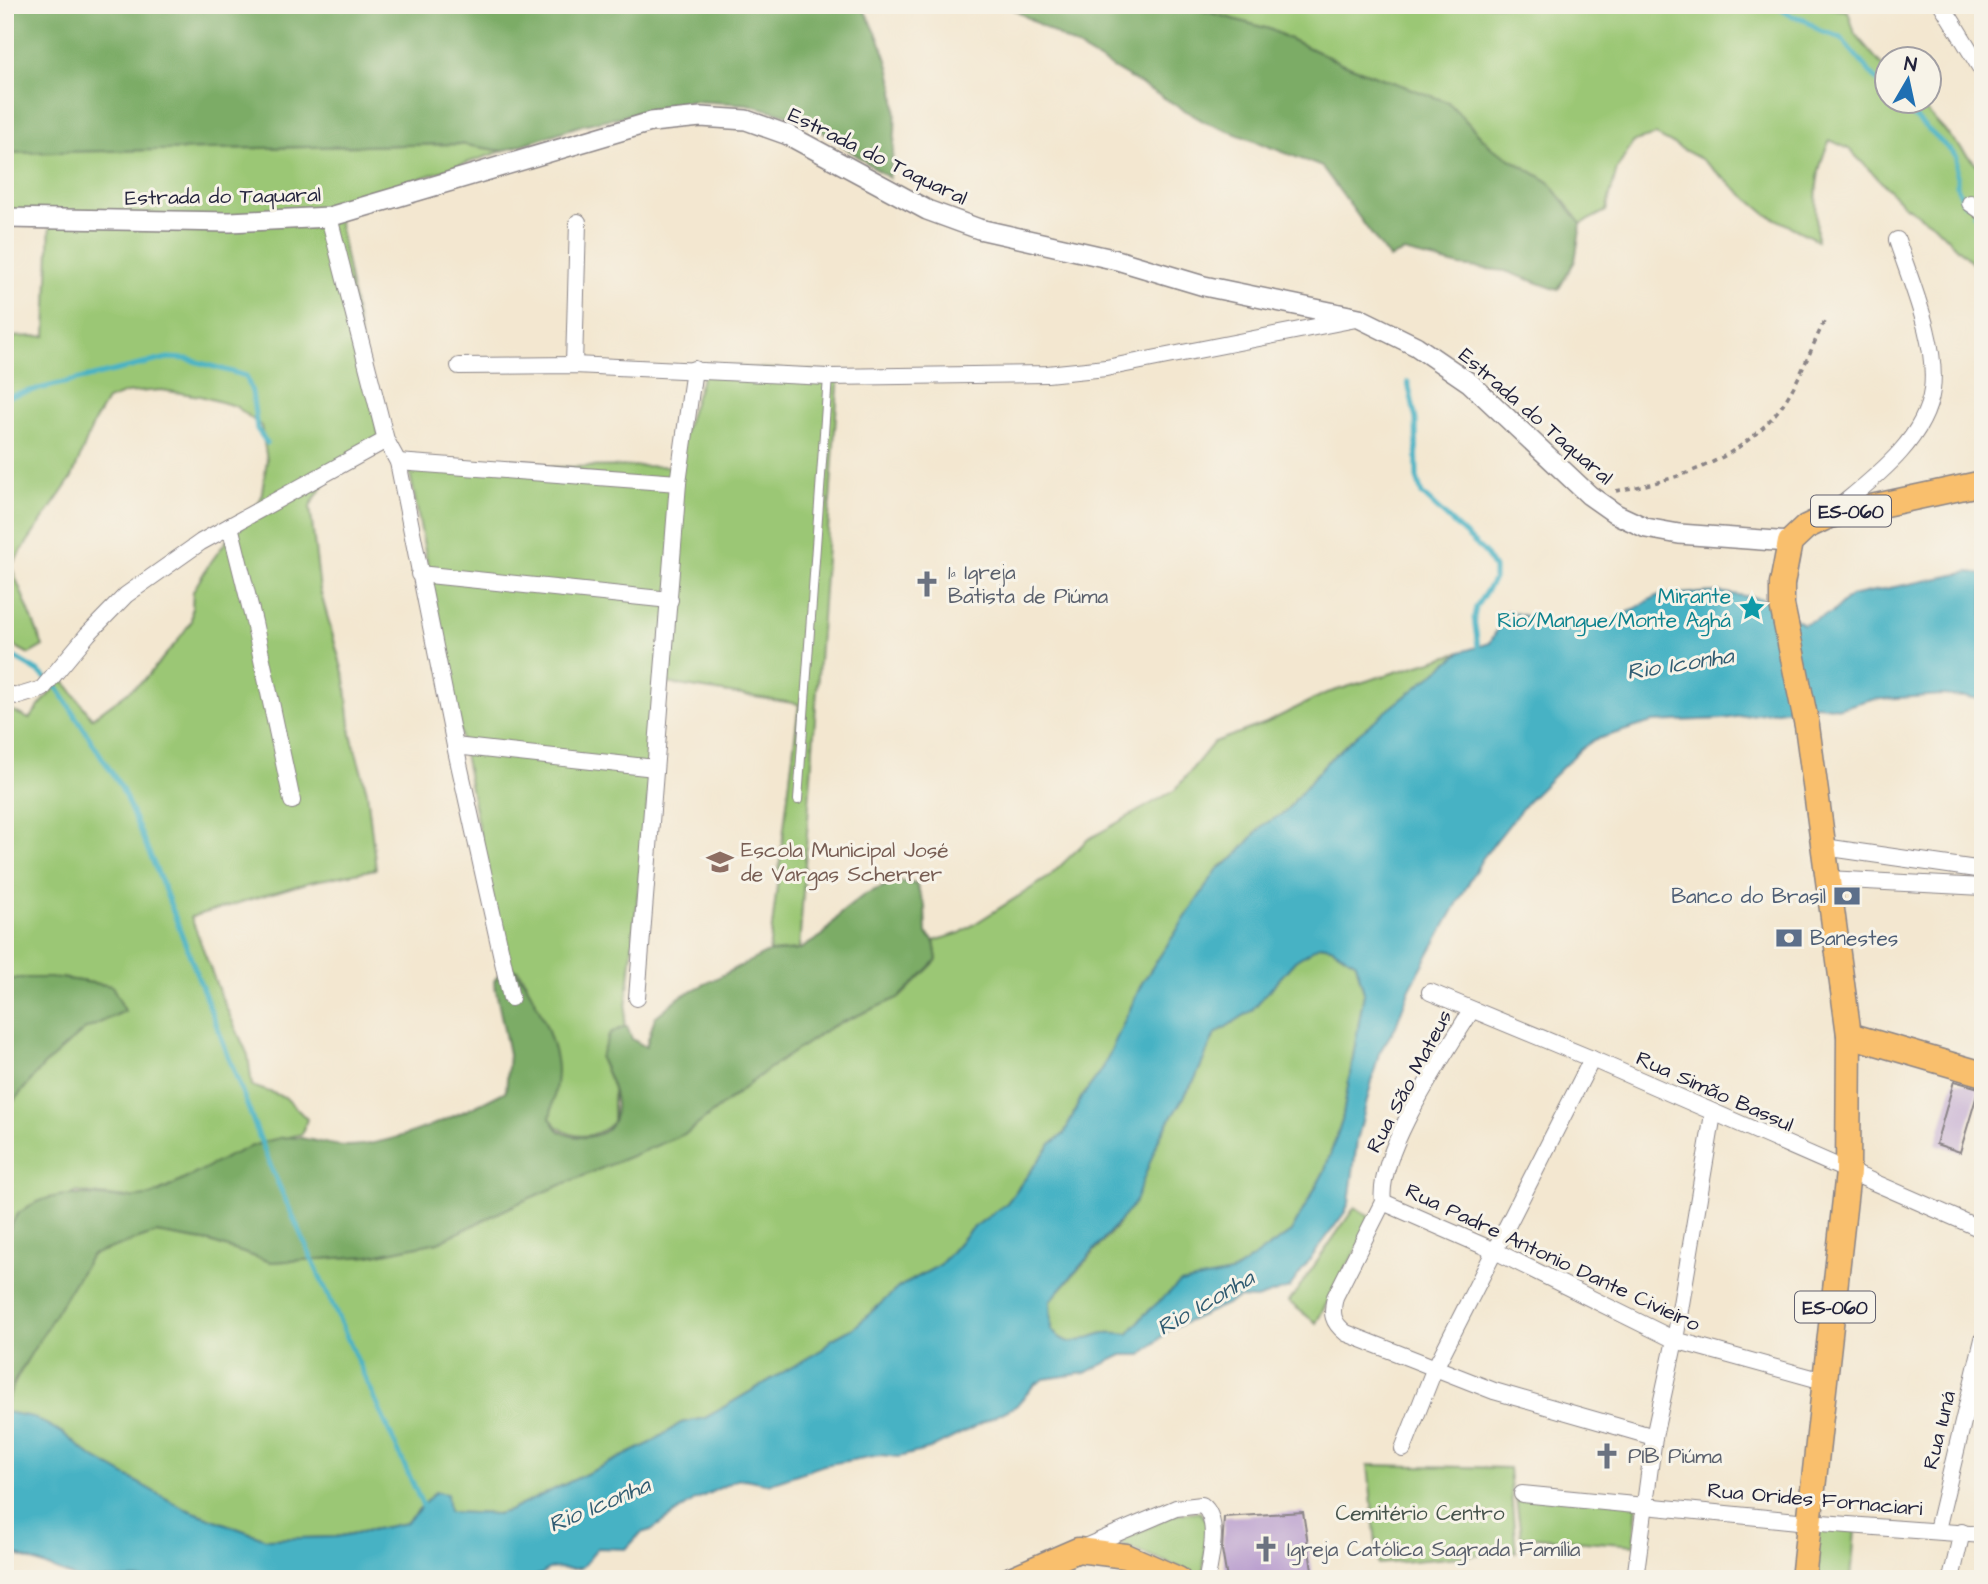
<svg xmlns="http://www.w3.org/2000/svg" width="1988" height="1584" font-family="'Architects Daughter',sans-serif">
	<rect width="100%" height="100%" fill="#f7f3e8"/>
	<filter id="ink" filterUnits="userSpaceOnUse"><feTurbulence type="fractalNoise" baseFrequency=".0143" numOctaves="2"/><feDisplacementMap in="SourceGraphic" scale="14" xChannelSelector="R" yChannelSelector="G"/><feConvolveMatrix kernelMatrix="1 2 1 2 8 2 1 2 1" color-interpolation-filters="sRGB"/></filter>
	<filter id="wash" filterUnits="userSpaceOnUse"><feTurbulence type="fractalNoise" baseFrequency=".00686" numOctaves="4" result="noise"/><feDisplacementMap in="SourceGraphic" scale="28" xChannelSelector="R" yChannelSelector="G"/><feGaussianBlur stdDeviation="1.57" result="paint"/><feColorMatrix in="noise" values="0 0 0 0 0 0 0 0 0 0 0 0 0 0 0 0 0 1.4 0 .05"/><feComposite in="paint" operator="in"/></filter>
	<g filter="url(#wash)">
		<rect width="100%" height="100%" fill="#f3e7d0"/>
		<g fill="#9bc775" stroke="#5e7458" stroke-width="2">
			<path d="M1183,5h630l35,6 7,23 31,36v32h32l65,70v102l-49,-49 -30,-20 -55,-56 -19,-9c-17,33 -14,63 -13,100l-51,-26 -65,-55 -45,-24 -22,6 -17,28 -11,42 -25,13 -32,-42 -57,-34 -44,-46 -105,-38 -74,-35z"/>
			<polygon points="459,144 503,151 336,206 380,442 333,470 310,506 320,590 345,679 351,734 367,792 376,869 310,882 191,917 220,994 248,1055 252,1086 285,1097 307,1119 302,1134 255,1145 152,1195 134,1199 76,1192 5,1239 5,1111 44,1065 84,1030 125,1011 111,986 61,978 5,981 5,707 29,719 62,678 92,718 144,680 175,644 191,622 193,591 208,566 227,540 250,520 261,498 267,460 261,426 235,406 200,396 161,390 126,393 107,400 94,422 72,477 11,566 43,646 29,654 5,641 5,337 46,336 50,220 5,219 5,153"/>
			<path d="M706,366l133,6 -40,578 -30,2 30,-248 -139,-22 -36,345 -14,6 -10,25 13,30v34c-20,20 -46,18 -63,-4l7,-49 -8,-34 -23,-53 -8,-12 -13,-4 -96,-498 264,-2z"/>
			<path d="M1461,652l-110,88 -25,23 -42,50 -21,12 -29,33 -13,8 -79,117 -40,87 -21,28 -17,36 -13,10 -44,59 -38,28 -29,34 -41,22 -44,40 -21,11 -11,11 -118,69 -24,5 -32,21 -140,67 -12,3 -49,-2 -13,-20 -29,31 -70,14 -70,2 -83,-31 -92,-52 -30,-24 -56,-20c0,-26 69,-128 86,-157l65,-22 54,9 61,20 98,-6 69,-14 87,-42 162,-67 80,-63 64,-43 69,-30 37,-37 -3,-19 26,-8 89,-56 38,-37 88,-50 39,-48 52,-19 58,-29z"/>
			<path d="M1320,945l11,2 25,16 8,30 -22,128 -18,51 -33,60 -60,41 -23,6 -64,36 -15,19c-8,-1 -16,-2 -24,-1 -25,5 -33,19 -54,-3l-1,-29 67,-75 43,-90 36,-59 19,-43 36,-23 44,-50z"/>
			<polygon points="1355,1207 1373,1219 1316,1323 1289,1302"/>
			<polygon points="1368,1465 1509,1468 1516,1552 1378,1564"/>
			<polygon points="1515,1490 1637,1502 1634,1545 1521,1536"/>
			<polygon points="1199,1511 1208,1522 1203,1573 1194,1573 1122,1545 1122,1540 1174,1515"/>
			<polygon points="1815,1527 1855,1530 1851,1579 1809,1579"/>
		</g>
		<g fill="#7cac66" stroke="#4f6750" stroke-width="2">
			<path d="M5,5h856c37,61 41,104 28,173l-83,-58 -59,-16 -56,-3 -109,24 -79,26 -44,-7 -454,9z"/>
			<polygon points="1006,5 1183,5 1269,29 1343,64 1448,102 1492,148 1549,182 1581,224 1575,261 1558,290 1505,271 1460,266 1404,252 1389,258 1322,167 1205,122"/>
			<path d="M897,881l19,3 9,22 1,27 8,8 3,19 -37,37 -69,30 -64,43 -80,63 -162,67 -87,42 -69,14 -98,6 -61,-20 -54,-9 -65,22 -76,125 -10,24v-165c4,-7 7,-19 13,-25 40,-35 90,-9 134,-19 43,-18 83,-48 128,-57 20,-4 43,7 64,8 47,1 120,-33 162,-55l3,-37 -15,-73 13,-17c22,13 50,79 50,106 0,15 -4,33 -7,48 3,4 6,10 10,13 15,10 46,8 53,-10 9,-21 -5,-45 -13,-63l10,-25 17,-7 5,13 14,8 9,-30 26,-21 85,-43 33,-3 24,-15 18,-22 24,-19z"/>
			<polygon points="18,978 61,978 112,986 125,1011 84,1030 44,1065 5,1111 5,981"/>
		</g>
		<path fill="#47b2c4" stroke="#346a80" stroke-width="2" fill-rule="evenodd" d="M1969,572l14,2v125l-41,-4 -74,5 -28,8 -23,-3 -94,14 -71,3 -58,18 -13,9 -54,53 -45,57 -72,129 -14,38 -17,27 -22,88 -8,62 -4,9 -56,76 -33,11 -16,-1 -71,32 -27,25h-20l-37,18 -41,6 -10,6 -18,21 -86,43 -31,8 -19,-2 -56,10 -56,19 -23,-5 -9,1 -41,20 -44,30 -10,3 -15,16 -29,-1c-21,32 -19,17 -49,21l-6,5 -17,5h-446l-74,-29v-138l28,5 28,15 30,24 92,52 83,31 70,-2 70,-14 29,-31 12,2 2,18 48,2 12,-3 140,-67 32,-21 24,-5 118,-69 8,-9 24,-13 44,-40 41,-22 29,-34 38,-28 44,-59 13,-10 17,-36 21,-28 40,-87 75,-113 17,-12 29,-33 21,-12 42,-50 33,-30 102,-81 29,-9 17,-32 59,16 41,-3 52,-29 60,-3 45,7 39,25 29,-11 18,-17zM1320,945l11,2 25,16 8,30 -22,128 -18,51 -33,60 -60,41 -51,10 -36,32 -15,19c-8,-1 -16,-2 -24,-1 -25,5 -33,19 -54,-3l-1,-29 84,-97 26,-68 36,-59 19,-43 36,-23 44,-50z"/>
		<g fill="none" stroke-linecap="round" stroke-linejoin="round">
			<g stroke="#47b2c4" stroke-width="5">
				<polyline points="1774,5 1792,16 1804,19 1820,31 1840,37 1886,91"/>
				<polyline points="1899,102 1957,157 1957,186 1965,204"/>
				<polyline points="1974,214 1983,222"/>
				<polyline points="1408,382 1416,420 1417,478 1422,494 1484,552 1494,568 1494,579 1476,607 1474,618 1479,654"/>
				<polyline points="5,397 168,358 187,359 246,376 252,392 257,429 267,443"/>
				<polyline points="5,652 39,672 58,689 121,787 162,883 272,1170 425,1511"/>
			</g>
		</g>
		<g id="blocks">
			<g fill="#b79bce">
				<polygon points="1954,1081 1979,1088 1960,1152 1936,1144"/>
				<polygon points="1303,1512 1313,1576 1227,1579 1222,1550 1224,1517"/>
			</g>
		</g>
	</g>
	<g filter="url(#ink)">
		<use href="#blocks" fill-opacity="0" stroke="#8a8486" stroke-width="2"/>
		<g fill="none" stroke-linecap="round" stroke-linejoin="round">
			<g stroke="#8a8486" stroke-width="10">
				<polyline id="service" points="798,800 828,377"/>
			</g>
			<g stroke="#8a8486" stroke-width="18">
				<g id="minor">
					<polyline points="1942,5 1983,72"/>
					<polyline points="1970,203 1983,212"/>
					<polyline points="329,217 386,440 398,462 455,746 511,998"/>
					<polyline points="574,365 578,222"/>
					<polyline points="459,366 574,365 828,377 1047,374 1106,368 1356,319"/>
					<polyline points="398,462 678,483"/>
					<path d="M1833,512c37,-31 92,-70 99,-122 6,-46 -21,-107 -35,-150"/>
					<polyline points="230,526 254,622 292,801"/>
					<polyline points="419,574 670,600"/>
					<polyline points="5,694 19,696 42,689 88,634 126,595 201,542 386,440"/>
					<polyline points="455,746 655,768"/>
					<polyline points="1824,847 1983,870"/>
					<polyline points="1827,879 1983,887"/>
					<polyline points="1430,992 1592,1059 1983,1230"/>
					<polyline points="637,998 678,483 694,369"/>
					<path d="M1471,1011c-26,43 -95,143 -88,191l-48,95c-4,17 -3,25 11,36l148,58 160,46"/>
					<polyline points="1383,1202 1495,1251 1675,1340 1827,1382"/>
					<polyline points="1403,1449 1434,1370 1592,1059"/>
					<polyline points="1522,1494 1808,1522 1983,1535"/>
					<polyline points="1937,1530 1983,1339"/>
					<path d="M1080,1549l96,-41 26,-3c19,14 8,54 5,74"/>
					<polyline points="1635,1579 1654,1437 1675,1340 1713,1114"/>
					<polyline points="1951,1579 1962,1532"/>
				</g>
			</g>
			<g stroke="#8a8486" stroke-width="22">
				<polyline id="tertiary" points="5,218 230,222 329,217 651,122 701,117 746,120 788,135 927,210 979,229 1117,260 1204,286 1359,318 1416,346 1470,383 1589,495 1616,514 1646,528 1679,534 1790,542"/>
			</g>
			<g stroke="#8a8486" stroke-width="27">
				<g id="primary">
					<polyline points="1849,1035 1983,1074"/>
					<polyline points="1011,1579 1078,1550 1126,1556 1178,1579"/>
					<polyline points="1803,1579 1848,1172 1849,1035 1807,726 1782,605 1782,584 1790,542 1806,527 1829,516 1983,483"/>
				</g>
			</g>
			<path stroke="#8a8486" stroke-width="3.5" stroke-dasharray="5 5" stroke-linecap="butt" d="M1616,491c61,-11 120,-29 161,-79 21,-26 33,-62 48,-92"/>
			<use href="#service" stroke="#fff" stroke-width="8"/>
			<use href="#minor" stroke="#fff" stroke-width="16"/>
			<use href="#tertiary" stroke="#fff" stroke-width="19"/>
			<use href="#primary" stroke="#f9bf6d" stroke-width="24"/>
		</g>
	</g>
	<defs>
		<g id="church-bare" transform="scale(2.1)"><path d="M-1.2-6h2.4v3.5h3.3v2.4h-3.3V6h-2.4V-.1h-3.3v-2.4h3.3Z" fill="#6b7280" stroke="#f7f3e8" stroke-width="2.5" paint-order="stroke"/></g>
		<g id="sight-bare" transform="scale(2.1)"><path d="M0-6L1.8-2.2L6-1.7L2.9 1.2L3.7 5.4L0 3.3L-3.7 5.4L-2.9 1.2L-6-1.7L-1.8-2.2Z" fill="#0f9aa8" stroke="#f7f3e8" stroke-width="2.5" paint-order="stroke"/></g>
		<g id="school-bare" transform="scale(2.1)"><path d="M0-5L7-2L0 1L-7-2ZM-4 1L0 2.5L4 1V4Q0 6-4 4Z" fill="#8d6e63" stroke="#f7f3e8" stroke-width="2.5" paint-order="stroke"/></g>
		<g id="bank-bare" transform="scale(2.1)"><path d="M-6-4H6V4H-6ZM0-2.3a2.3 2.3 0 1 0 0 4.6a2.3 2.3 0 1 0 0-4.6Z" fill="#5c6f8a" stroke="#f7f3e8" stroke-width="2.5" paint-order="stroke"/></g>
	</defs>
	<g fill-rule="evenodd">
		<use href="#church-bare" x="927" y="584"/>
		<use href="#sight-bare" x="1752" y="608"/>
		<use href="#school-bare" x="720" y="862"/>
		<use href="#bank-bare" x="1847" y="896"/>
		<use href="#bank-bare" x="1789" y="938"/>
		<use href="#church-bare" x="1607" y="1456"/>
		<use href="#church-bare" x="1266" y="1549"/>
	</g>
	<g text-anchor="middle" stroke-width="6" stroke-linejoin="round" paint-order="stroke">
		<g fill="#f7f3e8" stroke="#62616f" stroke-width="2">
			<rect x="1811" y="495.5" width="80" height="31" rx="5"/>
			<rect x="1795" y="1291.5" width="80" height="31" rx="5"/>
		</g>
		<g font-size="19" font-weight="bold" fill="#22223b">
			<text x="1851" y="518">ES-060</text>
			<text x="1835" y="1314">ES-060</text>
		</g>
		<g font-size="21" fill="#22223b" stroke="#f7f3e8">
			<text transform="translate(878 156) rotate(26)" y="7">Estrada do Taquaral</text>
			<text transform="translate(223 196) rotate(-1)" y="7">Estrada do Taquaral</text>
			<text transform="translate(1536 416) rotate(41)" y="7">Estrada do Taquaral</text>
			<text transform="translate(1409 1081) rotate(-62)" y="7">Rua São Mateus</text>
			<text transform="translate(1715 1091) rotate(24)" y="7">Rua Simão Bassul</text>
			<text transform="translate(1553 1257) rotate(25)" y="7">Rua Padre Antonio Dante Civieiro</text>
			<text transform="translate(1939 1430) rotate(-76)" y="7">Rua Iuná</text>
			<text transform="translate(1815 1499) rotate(5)" y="7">Rua Orides Fornaciari</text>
		</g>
		<g font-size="21" fill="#5b616d" stroke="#f7f3e8" text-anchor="start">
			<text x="948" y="579">1ª Igreja<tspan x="948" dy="24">Batista de Piúma</tspan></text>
			<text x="1628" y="1463">PIB Piúma</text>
			<text x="1287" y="1556">Igreja Católica Sagrada Família</text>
		</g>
		<g font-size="21" fill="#0d838f" stroke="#f7f3e8" text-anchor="end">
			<text x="1731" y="603">Mirante<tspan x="1731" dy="24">Rio/Mangue/Monte Aghá</tspan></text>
		</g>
		<g font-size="21" fill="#785e54" stroke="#f7f3e8" text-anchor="start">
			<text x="741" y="857">Escola Municipal José<tspan x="741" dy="24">de Vargas Scherrer</tspan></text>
		</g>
		<g font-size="21" fill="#4e5e75" stroke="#f7f3e8" text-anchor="end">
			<text x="1826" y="903">Banco do Brasil</text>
			<text x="1810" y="945" text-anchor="start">Banestes</text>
		</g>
		<g font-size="21" fill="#46544c" stroke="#f7f3e8">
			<text x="1420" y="1520">Cemitério Centro</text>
		</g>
		<g font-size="23" font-style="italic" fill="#315c72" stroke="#f7f3e8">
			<text transform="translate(1680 663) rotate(-9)" y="8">Rio Iconha</text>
			<text transform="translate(1205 1302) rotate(-30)" y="8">Rio Iconha</text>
			<text transform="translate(599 1504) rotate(-23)" y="8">Rio Iconha</text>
		</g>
	</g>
	<rect width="1988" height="1584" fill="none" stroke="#f7f3e8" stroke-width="28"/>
	<g transform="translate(1908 80) rotate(9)"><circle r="33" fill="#f7f3e8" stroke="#a29fa3" stroke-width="2"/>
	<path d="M0-5L12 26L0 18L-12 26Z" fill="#1f6fb2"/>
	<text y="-10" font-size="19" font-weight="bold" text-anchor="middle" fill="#22223b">N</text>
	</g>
</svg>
